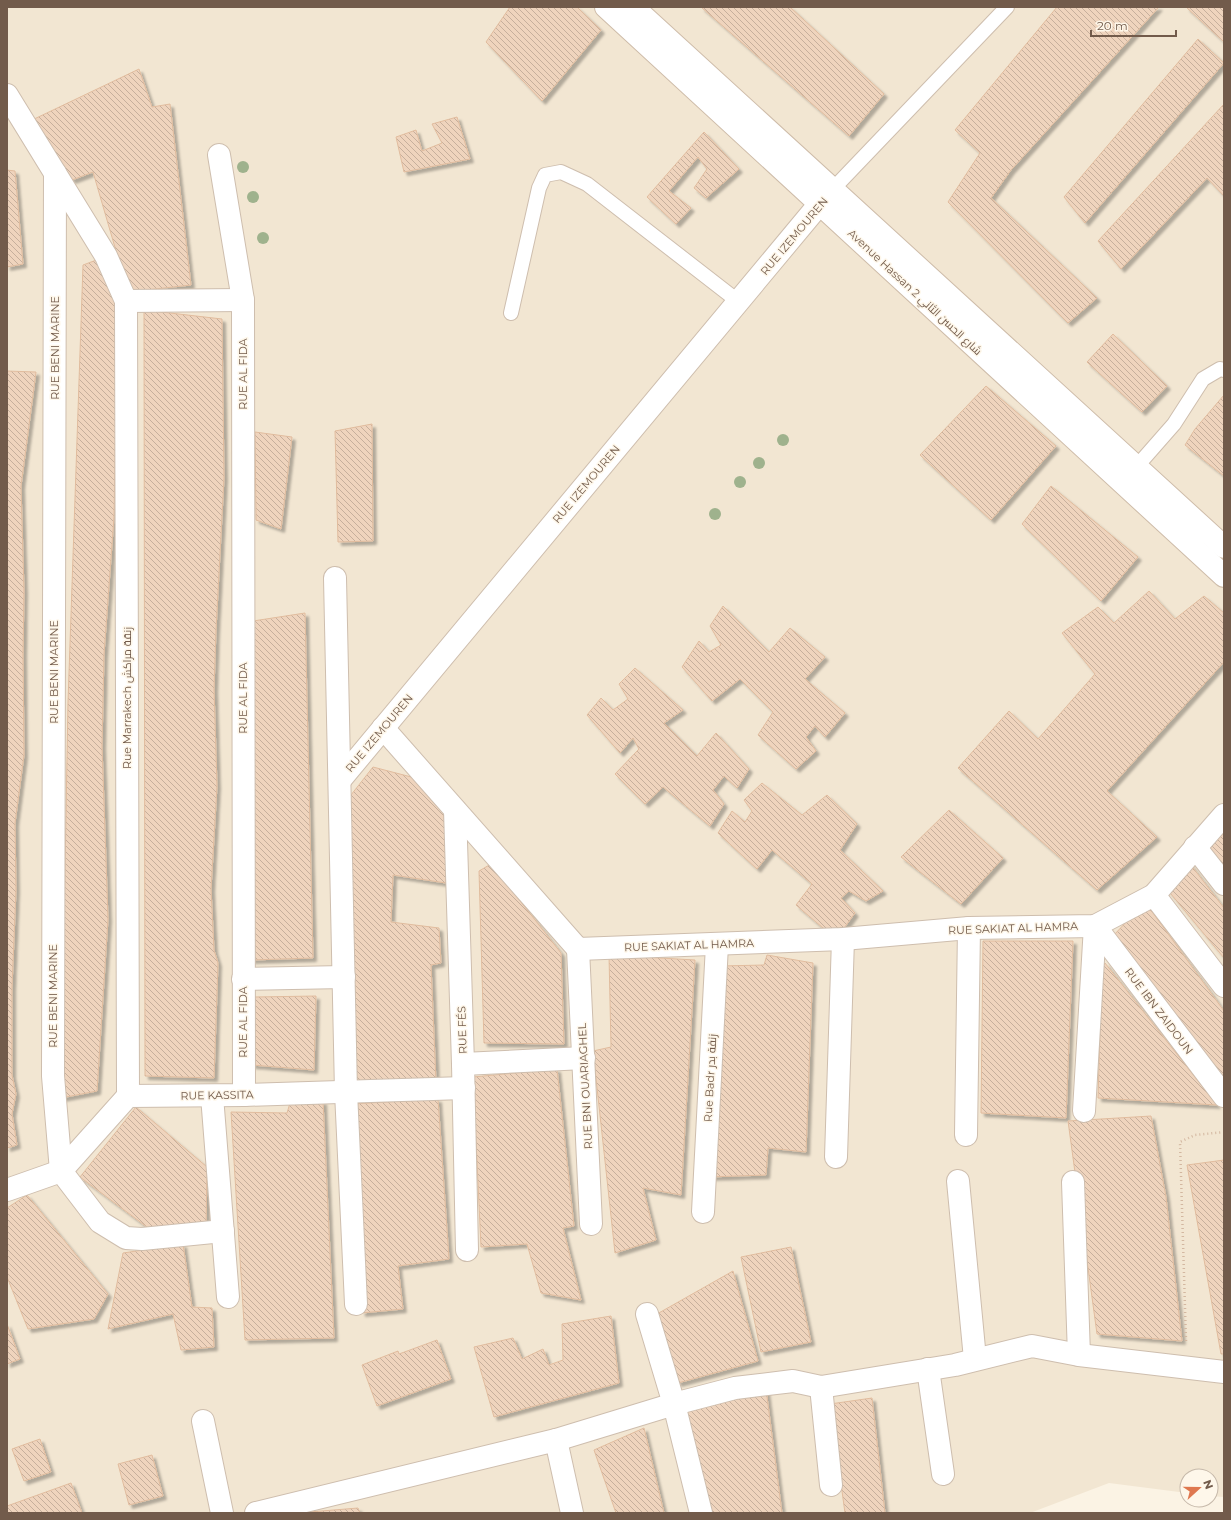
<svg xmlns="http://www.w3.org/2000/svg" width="1231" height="1520" font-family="Montserrat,Cairo,sans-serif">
	<defs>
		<pattern id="building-back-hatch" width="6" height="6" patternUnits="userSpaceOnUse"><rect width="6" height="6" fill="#efd4bd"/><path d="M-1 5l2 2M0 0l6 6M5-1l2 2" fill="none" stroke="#c6af9c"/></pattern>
		<filter id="shadow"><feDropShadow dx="3.5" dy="3.5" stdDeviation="1" flood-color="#0004"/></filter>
	</defs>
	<rect width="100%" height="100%" fill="#fbf3e4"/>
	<polygon fill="#f2e6d2" points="7,7 1224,7 1224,1497 1211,1496 1211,1476 1187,1476 1187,1493 1109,1483 1030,1513 7,1513"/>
	<g fill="url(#building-back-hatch)" stroke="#e1bc9e" filter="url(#shadow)">
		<polygon points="510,7 577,7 601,30 542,101 486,42"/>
		<polygon points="701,7 790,7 884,94 849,136"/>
		<polygon points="1057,7 1159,7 1011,170 991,198 1097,298 1068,323 948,202 980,153 955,130"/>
		<polygon points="1186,7 1224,7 1224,42"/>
		<polygon points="1198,39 1224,63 1085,223 1064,197"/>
		<polygon points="139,69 152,107 170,104 191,285 128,292 93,172 72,180 30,121"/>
		<polygon points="1224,104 1224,196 1207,178 1121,269 1098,241"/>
		<polygon points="457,117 470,159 404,172 396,137 416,130 422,151 442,143 432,124"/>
		<polygon points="704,132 739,169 706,198 694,188 707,169 698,157 669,191 691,208 676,224 647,197"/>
		<polygon points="7,170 15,171 23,264 7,267"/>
		<polygon points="110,255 118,295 114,517 104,654 102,746 108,919 97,1091 61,1098 68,702 83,265"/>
		<polygon points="144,310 222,319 224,478 216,630 214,689 217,786 211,889 214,950 218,963 214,1078 145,1076"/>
		<polygon points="1113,334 1167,386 1142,412 1087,362"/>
		<polygon points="7,371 36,372 21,486 24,591 23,654 24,755 15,823 16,890 12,987 12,1075 16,1094 12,1114 17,1145 7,1148"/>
		<polygon points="986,386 1056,446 991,520 920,455"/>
		<polygon points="1224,395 1224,476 1185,445 1195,429"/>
		<polygon points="372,424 373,541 338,542 335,431"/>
		<polygon points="255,432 292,437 281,529 256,520"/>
		<polygon points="1051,486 1138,557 1101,601 1022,524"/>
		<polygon points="1149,591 1175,619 1204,596 1224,613 1224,662 1107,791 1157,837 1097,890 958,768 1009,711 1038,739 1095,674 1062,633 1098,607 1114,623"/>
		<polygon points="723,606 769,652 790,628 825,657 805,679 845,713 825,737 815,726 806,737 816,751 796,769 758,735 773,712 740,679 712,701 682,667 699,641 709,652 721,645 710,626"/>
		<polygon points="305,613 313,958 251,960 253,621"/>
		<polygon points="635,668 683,710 664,723 697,756 716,733 749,769 737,788 724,776 713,790 724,804 710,826 663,787 645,804 615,774 639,749 633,738 620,753 587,715 601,698 613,710 628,699 619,684"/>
		<polygon points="373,767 419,779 444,805 446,883 393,875 391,922 439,928 441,963 431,965 436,1082 354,1085 347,800"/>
		<polygon points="762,783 802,815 827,795 857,824 840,850 883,891 866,901 849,891 841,898 855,913 836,939 796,905 812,884 772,850 757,869 718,833 732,811 745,822 752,811 744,800"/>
		<polygon points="949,810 1003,858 961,904 901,857"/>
		<polygon points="1224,825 1224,868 1204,844"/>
		<polygon points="1187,860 1224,908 1224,958 1166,888"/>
		<polygon points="491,864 561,953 564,1044 484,1043 479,871"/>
		<polygon points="1145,902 1224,1011 1224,1087 1113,936"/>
		<polygon points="983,941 1073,941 1066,1118 981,1113"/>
		<polygon points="609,955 695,960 681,1195 643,1188 656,1240 615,1253 593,1051 611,1047"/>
		<polygon points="767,955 813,963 806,1152 768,1148 766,1175 708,1177 720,966 764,965"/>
		<polygon points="1105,963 1217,1105 1098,1098 1102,968"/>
		<polygon points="316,996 314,1070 252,1065 254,997"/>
		<polygon points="557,1069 574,1226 563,1228 581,1300 541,1293 527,1244 481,1247 473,1077"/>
		<polygon points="438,1099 449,1259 398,1266 403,1309 362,1313 352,1104"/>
		<polygon points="323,1101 334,1338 245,1340 231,1112 287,1113 290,1103"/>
		<polygon points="136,1107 207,1167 206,1228 151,1230 80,1177"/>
		<polygon points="1151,1116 1166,1197 1182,1341 1097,1334 1068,1121"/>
		<polygon points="1224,1160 1224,1354 1221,1354 1187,1165"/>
		<polygon points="27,1195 108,1294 94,1319 28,1329 7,1277 7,1208"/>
		<polygon points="183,1244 192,1307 212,1308 214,1347 181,1350 173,1314 108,1329 123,1253"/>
		<polygon points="791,1247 811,1342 761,1352 741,1257"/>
		<polygon points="733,1271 758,1361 678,1383 657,1314"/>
		<polygon points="611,1316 619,1383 494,1417 474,1347 513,1338 522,1359 543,1349 549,1365 563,1360 562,1324"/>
		<polygon points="7,1324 20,1359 7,1364"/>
		<polygon points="437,1340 451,1379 377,1406 362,1365 398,1351 399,1354"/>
		<polygon points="766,1389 782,1513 709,1513 680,1408"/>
		<polygon points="872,1398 885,1513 845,1513 830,1404"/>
		<polygon points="644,1428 664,1513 616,1513 594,1450"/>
		<polygon points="40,1439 51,1472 24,1481 12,1449"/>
		<polygon points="152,1455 163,1496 129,1505 118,1464"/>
		<polygon points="71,1483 82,1513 7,1513 7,1506"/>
		<polygon points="358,1508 360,1513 297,1513"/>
	</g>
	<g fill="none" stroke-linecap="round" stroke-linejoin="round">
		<g stroke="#cebeae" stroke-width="16">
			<g id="lane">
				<polyline points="833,189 1007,7"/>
				<polyline points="511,313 539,188 545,175 561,172 587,184 739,302"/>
				<polyline points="1131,473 1174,424 1203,379 1220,369 1224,370"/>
			</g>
		</g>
		<g stroke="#cebeae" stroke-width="24">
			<g id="street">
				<polyline points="7,95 106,256 126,301 128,1096"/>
				<polyline points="219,155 243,300 244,1095"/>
				<polyline points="55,173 53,1076 61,1171 100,1222 126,1238 142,1239 223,1231"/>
				<polyline points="126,301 243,300"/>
				<polyline points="335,578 346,1092 356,1304"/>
				<polyline points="383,728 578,949 843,939 969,928 1095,926 1154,895 1224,815"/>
				<polyline points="340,780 832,189"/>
				<polyline points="455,810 463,1064 467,1250"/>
				<polyline points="1195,847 1224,884"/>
				<polyline points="1154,895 1224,986"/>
				<polyline points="1095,926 1224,1096"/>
				<polyline points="578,949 591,1224"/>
				<polyline points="243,979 344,977"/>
				<polyline points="463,1064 584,1058"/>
				<polyline points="212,1096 228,1297"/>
				<polyline points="1084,1111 1095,926"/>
				<polyline points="966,1135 969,928"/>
				<polyline points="836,1157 843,939"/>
				<polyline points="958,1181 975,1359"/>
				<polyline points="1073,1182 1079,1355"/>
				<polyline points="7,1190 61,1171 128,1096 244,1095 464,1088"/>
				<polyline points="703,1212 717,945"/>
				<polyline points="647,1314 674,1404 701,1513"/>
				<polyline points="928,1369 943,1474"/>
				<polyline points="821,1387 831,1485"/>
				<polyline points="203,1421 222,1513"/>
				<polyline points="556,1440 572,1513"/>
				<polyline points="256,1513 556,1440 674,1404 735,1388 793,1381 821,1387 955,1365 1032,1346 1079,1355 1224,1372"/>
			</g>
		</g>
		<g stroke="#cebca9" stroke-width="24">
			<g id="secondary">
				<polyline points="606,7 1224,576"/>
				<polyline points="633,7 1224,547"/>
			</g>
		</g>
		<polyline stroke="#d3b7a0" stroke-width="2.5" stroke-dasharray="1 3" stroke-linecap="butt" points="1186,1341 1180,1142 1195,1135 1224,1132"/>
		<use href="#lane" stroke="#fff" stroke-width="14"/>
		<use href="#street" stroke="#fff" stroke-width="22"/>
		<use href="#secondary" stroke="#fff" stroke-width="22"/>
	</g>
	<g fill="#9fb28d">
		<circle cx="243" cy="167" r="6"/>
		<circle cx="253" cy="197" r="6"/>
		<circle cx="263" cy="238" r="6"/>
		<circle cx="783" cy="440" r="6"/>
		<circle cx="759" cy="463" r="6"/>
		<circle cx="740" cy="482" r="6"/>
		<circle cx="715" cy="514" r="6"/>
	</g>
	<g text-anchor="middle" stroke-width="3" stroke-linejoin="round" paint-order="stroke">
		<g font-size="11" fill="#725b4b" stroke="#fef7ea">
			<text transform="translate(794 236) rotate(-50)" y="4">RUE IZEMOUREN</text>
			<text transform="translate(915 292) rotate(43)" y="4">Avenue Hassan 2 شارع الحسن الثاني</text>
			<text transform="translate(55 348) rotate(-90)" y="4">RUE BENI MARINE</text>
			<text transform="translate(243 374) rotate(-90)" y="4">RUE AL FIDA</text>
			<text transform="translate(586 484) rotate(-50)" y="4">RUE IZEMOUREN</text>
			<text transform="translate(54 672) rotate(-90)" y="4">RUE BENI MARINE</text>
			<text transform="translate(127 698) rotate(-90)" y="4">Rue Marrakech زنقة مراكش</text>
			<text transform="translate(243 698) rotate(-90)" y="4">RUE AL FIDA</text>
			<text transform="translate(379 733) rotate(-50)" y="4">RUE IZEMOUREN</text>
			<text transform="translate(1013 928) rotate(-2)" y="4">RUE SAKIAT AL HAMRA</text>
			<text transform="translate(689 945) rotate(-2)" y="4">RUE SAKIAT AL HAMRA</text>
			<text transform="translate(53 996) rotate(-90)" y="4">RUE BENI MARINE</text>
			<text transform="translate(1159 1011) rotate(53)" y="4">RUE IBN ZAIDOUN</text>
			<text transform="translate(243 1022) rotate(-90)" y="4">RUE AL FIDA</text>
			<text transform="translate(462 1030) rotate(-92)" y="4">RUE FÉS</text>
			<text transform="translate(710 1078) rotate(-87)" y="4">Rue Badr زنقة بدر</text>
			<text transform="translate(585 1086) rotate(-93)" y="4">RUE BNI OUARIAGHEL</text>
			<text transform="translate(217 1095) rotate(-1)" y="4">RUE KASSITA</text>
		</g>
	</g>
	<rect width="1231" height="1520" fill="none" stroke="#725b4b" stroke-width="16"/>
	<g transform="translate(1199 1488) rotate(69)"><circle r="19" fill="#fef7ea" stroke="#c6b9aa"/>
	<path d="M0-3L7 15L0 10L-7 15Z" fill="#df784f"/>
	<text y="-6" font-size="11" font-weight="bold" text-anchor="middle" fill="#725b4b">N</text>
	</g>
	<path d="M1091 30v6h85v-6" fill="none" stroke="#725b4b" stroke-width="2"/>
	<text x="1097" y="30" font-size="12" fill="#725b4b" stroke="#fef7ea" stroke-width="3" paint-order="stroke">20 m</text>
</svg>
